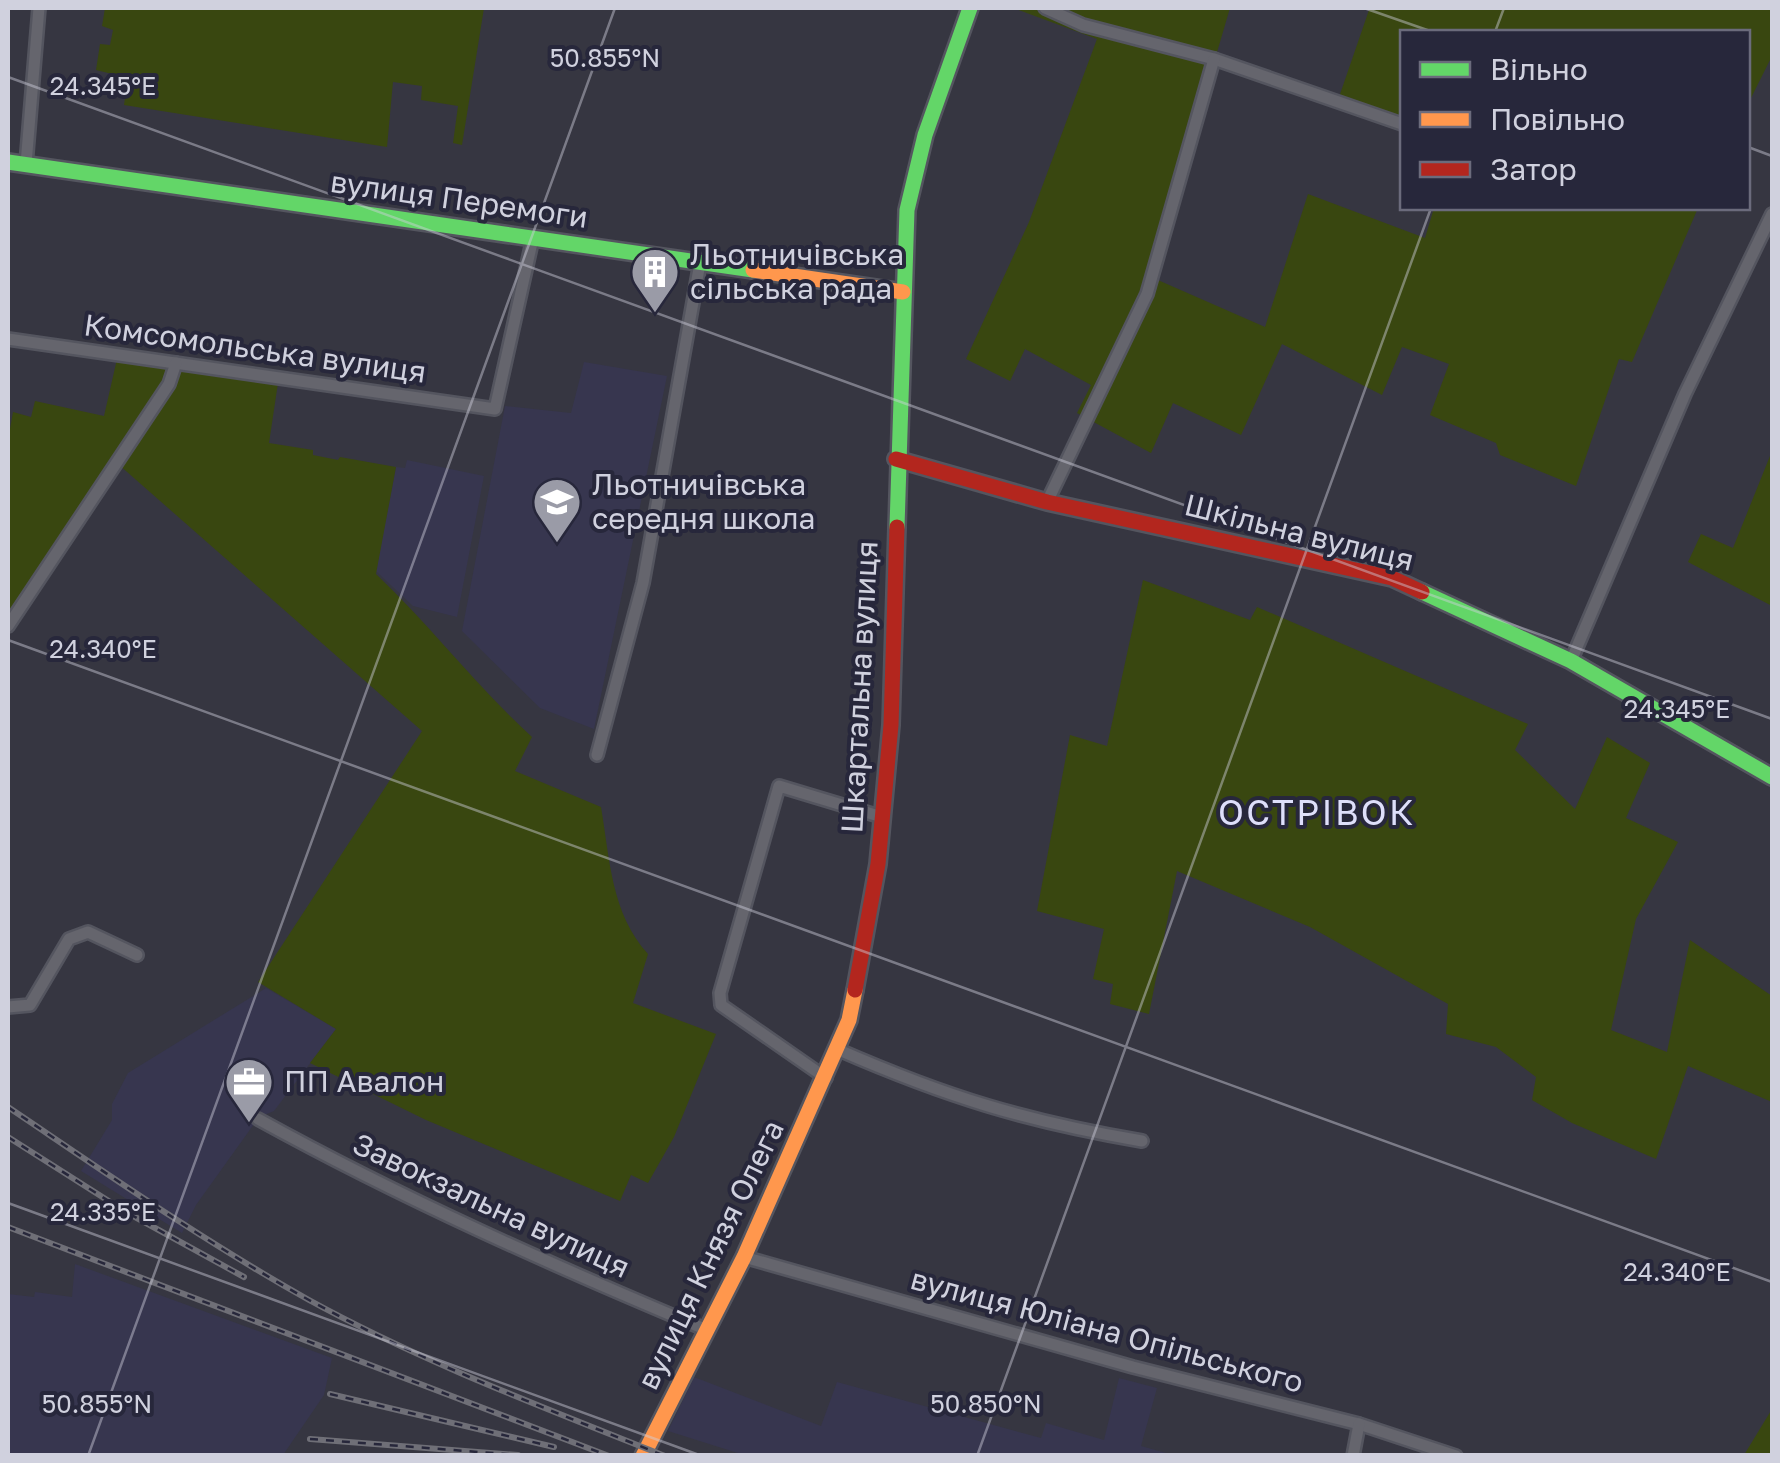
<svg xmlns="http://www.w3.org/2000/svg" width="1780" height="1463" font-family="'Golos Text',sans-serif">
	<rect width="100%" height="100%" fill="#363641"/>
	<g fill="#37364f">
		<polygon points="584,362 667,376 594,729 540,708 462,631 505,406 571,413"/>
		<polygon points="407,460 484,476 457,617 413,606 376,571 396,467 405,468"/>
		<polygon points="266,988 336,1029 274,1111 259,1117 196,1205 182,1233 81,1171 112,1120 112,1104 128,1073"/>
		<polygon points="75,1264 332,1358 324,1395 283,1455 8,1455 8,1294 34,1297 35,1292 72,1297"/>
		<polygon points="694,1377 821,1426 837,1382 1041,1438 1046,1423 1104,1440 1119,1378 1157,1388 1141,1446 1173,1455 744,1455 668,1431"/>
	</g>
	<g fill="#394710">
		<polygon points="105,8 484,8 462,145 453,143 458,106 421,100 422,86 393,82 387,147 124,105 128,78 96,70 100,44 110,45 113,30 102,26"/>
		<polygon points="1013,8 1230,8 1151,277 1265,327 1308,194 1425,238 1434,208 1698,208 1632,362 1619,359 1576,486 1500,455 1496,443 1430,415 1449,364 1402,347 1382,395 1282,344 1241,435 1173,403 1151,453 1077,413 1091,385 1025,349 1010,381 966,359 1029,222 1097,39"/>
		<polygon points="1365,8 1772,8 1772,56 1748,104 1748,32 1402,32 1402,124 1338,100 1369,10"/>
		<path d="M117,359l161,24 -9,60 44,7v5l25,5 2,-3 56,10 -20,107c55,52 100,112 156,163l-17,34 86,36c9,53 10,106 47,147l-15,49 83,31 -42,103 -26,46 -17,-8 -11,26 -194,-81 -116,-57 26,-34 -78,-47 164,-251 -304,-267 -110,162v-186l5,-28 18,5 4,-16 69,15z"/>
		<polygon points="1772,451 1772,606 1688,562 1701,534 1733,548"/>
		<polygon points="1143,580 1250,620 1257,607 1528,724 1515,750 1575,809 1607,737 1650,763 1626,818 1678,842 1636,919 1611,1030 1667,1052 1690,940 1772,996 1772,1102 1688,1066 1656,1159 1572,1123 1532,1100 1536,1077 1496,1047 1446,1034 1448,1004 1310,927 1177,871 1149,1014 1110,1004 1113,984 1093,979 1104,929 1037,911 1070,735 1107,746"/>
		<polygon points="1772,1409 1772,1455 1744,1455"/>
	</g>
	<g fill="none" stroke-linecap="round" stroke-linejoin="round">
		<g stroke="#54555f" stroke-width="16">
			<g id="street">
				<polyline points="1045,8 1083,25 1214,59 1402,124"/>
				<polyline points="26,164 39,8"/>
				<polyline points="8,339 495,409 533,238"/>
				<polyline points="1047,502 1147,294 1214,59"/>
				<polyline points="8,626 169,384 176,363"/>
				<polyline points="1571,661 1685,394 1772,214"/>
				<polyline points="597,755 643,583 700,263"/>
				<polyline points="8,1007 30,1005 69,939 88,932 137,955"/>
				<path d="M839,1050c108,47 186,71 303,91"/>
				<polyline points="826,1078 721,1005 720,993 779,786 882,817"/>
				<path d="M258,1119c145,80 296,147 449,211"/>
				<polyline points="744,1257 1133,1367 1359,1424 1456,1456"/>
				<polyline points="1353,1456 1359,1424"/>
			</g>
		</g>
		<g stroke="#54555f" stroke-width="20">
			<g id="fast">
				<polyline points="8,162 753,270"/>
				<polyline points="897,527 907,210 925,135 970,8"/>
				<polyline points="1422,592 1571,661 1772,777"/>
			</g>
		</g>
		<g stroke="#54555f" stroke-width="20">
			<g id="slow">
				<polyline points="753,270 903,292"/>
				<polyline points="643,1456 744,1257 849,1020 855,990"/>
			</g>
		</g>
		<g stroke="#54555f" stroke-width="20">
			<g id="jam">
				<polyline points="896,459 1047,502 1392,578 1422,592"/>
				<polyline points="855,990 878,864 891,725 897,527"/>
			</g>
		</g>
		<use href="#street" stroke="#65656d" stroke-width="11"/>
		<use href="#fast" stroke="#63d668" stroke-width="15"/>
		<use href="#slow" stroke="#ff974d" stroke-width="15"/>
		<use href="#jam" stroke="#b3261e" stroke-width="15"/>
		<g stroke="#6f6f77" stroke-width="6">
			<g id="rail">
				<path d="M8,1107c98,66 197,135 301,193 113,62 236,108 356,156"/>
				<polyline points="8,1137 126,1212 244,1277"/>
				<polyline points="8,1227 609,1456"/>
				<polyline points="330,1394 554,1447"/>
				<polyline points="310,1439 518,1455"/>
			</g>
		</g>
		<use href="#rail" stroke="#27273b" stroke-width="2.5" stroke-dasharray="8" stroke-linecap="butt"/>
	</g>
	<path fill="none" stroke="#d0d1de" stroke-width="2.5" stroke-opacity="0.45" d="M1364,8l69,24M1495,32l9,-24M8,77l1764,642M1748,147l24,9M8,640l1764,642M8,1203l694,253M88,1456l527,-1448M977,1456l454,-1248"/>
	<defs>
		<g id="building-pin" transform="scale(2.5)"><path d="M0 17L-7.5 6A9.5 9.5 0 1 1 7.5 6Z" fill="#9a9ba7" stroke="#27273b"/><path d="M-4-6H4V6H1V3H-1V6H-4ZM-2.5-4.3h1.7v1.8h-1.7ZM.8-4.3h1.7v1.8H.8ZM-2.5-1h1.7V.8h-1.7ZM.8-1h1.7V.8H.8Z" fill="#fff"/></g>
		<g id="school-pin" transform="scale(2.5)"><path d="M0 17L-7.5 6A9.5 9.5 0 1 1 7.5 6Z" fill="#9a9ba7" stroke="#27273b"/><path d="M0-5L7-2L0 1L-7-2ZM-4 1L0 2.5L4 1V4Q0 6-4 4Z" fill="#fff"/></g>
		<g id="office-pin" transform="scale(2.5)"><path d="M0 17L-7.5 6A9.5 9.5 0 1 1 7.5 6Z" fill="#9a9ba7" stroke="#27273b"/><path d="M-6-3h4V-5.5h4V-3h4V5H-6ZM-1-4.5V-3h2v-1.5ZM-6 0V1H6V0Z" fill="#fff"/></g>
	</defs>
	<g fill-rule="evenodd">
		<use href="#building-pin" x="655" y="272"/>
		<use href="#school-pin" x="557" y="502"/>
		<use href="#office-pin" x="249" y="1082"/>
	</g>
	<g text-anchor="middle" stroke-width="8" stroke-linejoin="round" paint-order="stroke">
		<g font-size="30" fill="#d0d1de" stroke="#27273b">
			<text transform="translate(459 200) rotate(8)" y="10">вулиця Перемоги</text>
			<text transform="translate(255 349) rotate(8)" y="10">Комсомольська вулиця</text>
			<text transform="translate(1299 533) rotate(14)" y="10">Шкільна вулиця</text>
			<text transform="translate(860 687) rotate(-87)" y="10">Шкартальна вулиця</text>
			<text transform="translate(491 1206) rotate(25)" y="10">Завокзальна вулиця</text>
			<text transform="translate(711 1255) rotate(-64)" y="10">вулиця Князя Олега</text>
			<text transform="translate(1107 1331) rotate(15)" y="10">вулиця Юліана Опільського</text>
		</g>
		<g font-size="30" fill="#d0d1de" stroke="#27273b" text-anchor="start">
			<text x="690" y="265">Льотничівська<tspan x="690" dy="34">сільська рада</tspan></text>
			<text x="592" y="495">Льотничівська<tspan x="592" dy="34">середня школа</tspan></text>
			<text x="284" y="1092">ПП Авалон</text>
		</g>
		<g font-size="35" letter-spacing="2.5" fill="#dedffa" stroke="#27273b">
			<text x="1317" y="825">ОСТРІВОК</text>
		</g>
	</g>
	<g font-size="25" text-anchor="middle" fill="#d0d1de" stroke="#27273b" stroke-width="8" stroke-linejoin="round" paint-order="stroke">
		<text x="605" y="67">50.855°N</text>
		<text x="103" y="95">24.345°E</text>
		<text x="103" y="658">24.340°E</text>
		<text x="1677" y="718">24.345°E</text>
		<text x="103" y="1221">24.335°E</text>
		<text x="1677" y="1281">24.340°E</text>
		<text x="97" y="1413">50.855°N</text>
		<text x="986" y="1413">50.850°N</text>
	</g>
	<rect width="1780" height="1463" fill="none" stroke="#d0d1de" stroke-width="20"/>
	<rect x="1400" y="30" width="350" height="180" fill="#27273b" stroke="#6b6b7c" stroke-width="2.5"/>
	<rect x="1420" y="62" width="50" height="15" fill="#63d668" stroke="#6b6b7c" stroke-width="2.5"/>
	<text x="1490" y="80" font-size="30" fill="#d0d1de">Вільно</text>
	<rect x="1420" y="112" width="50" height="15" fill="#ff974d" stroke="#6b6b7c" stroke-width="2.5"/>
	<text x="1490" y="130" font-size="30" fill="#d0d1de">Повільно</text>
	<rect x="1420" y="162" width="50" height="15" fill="#b3261e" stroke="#6b6b7c" stroke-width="2.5"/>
	<text x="1490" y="180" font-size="30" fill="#d0d1de">Затор</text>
</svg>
